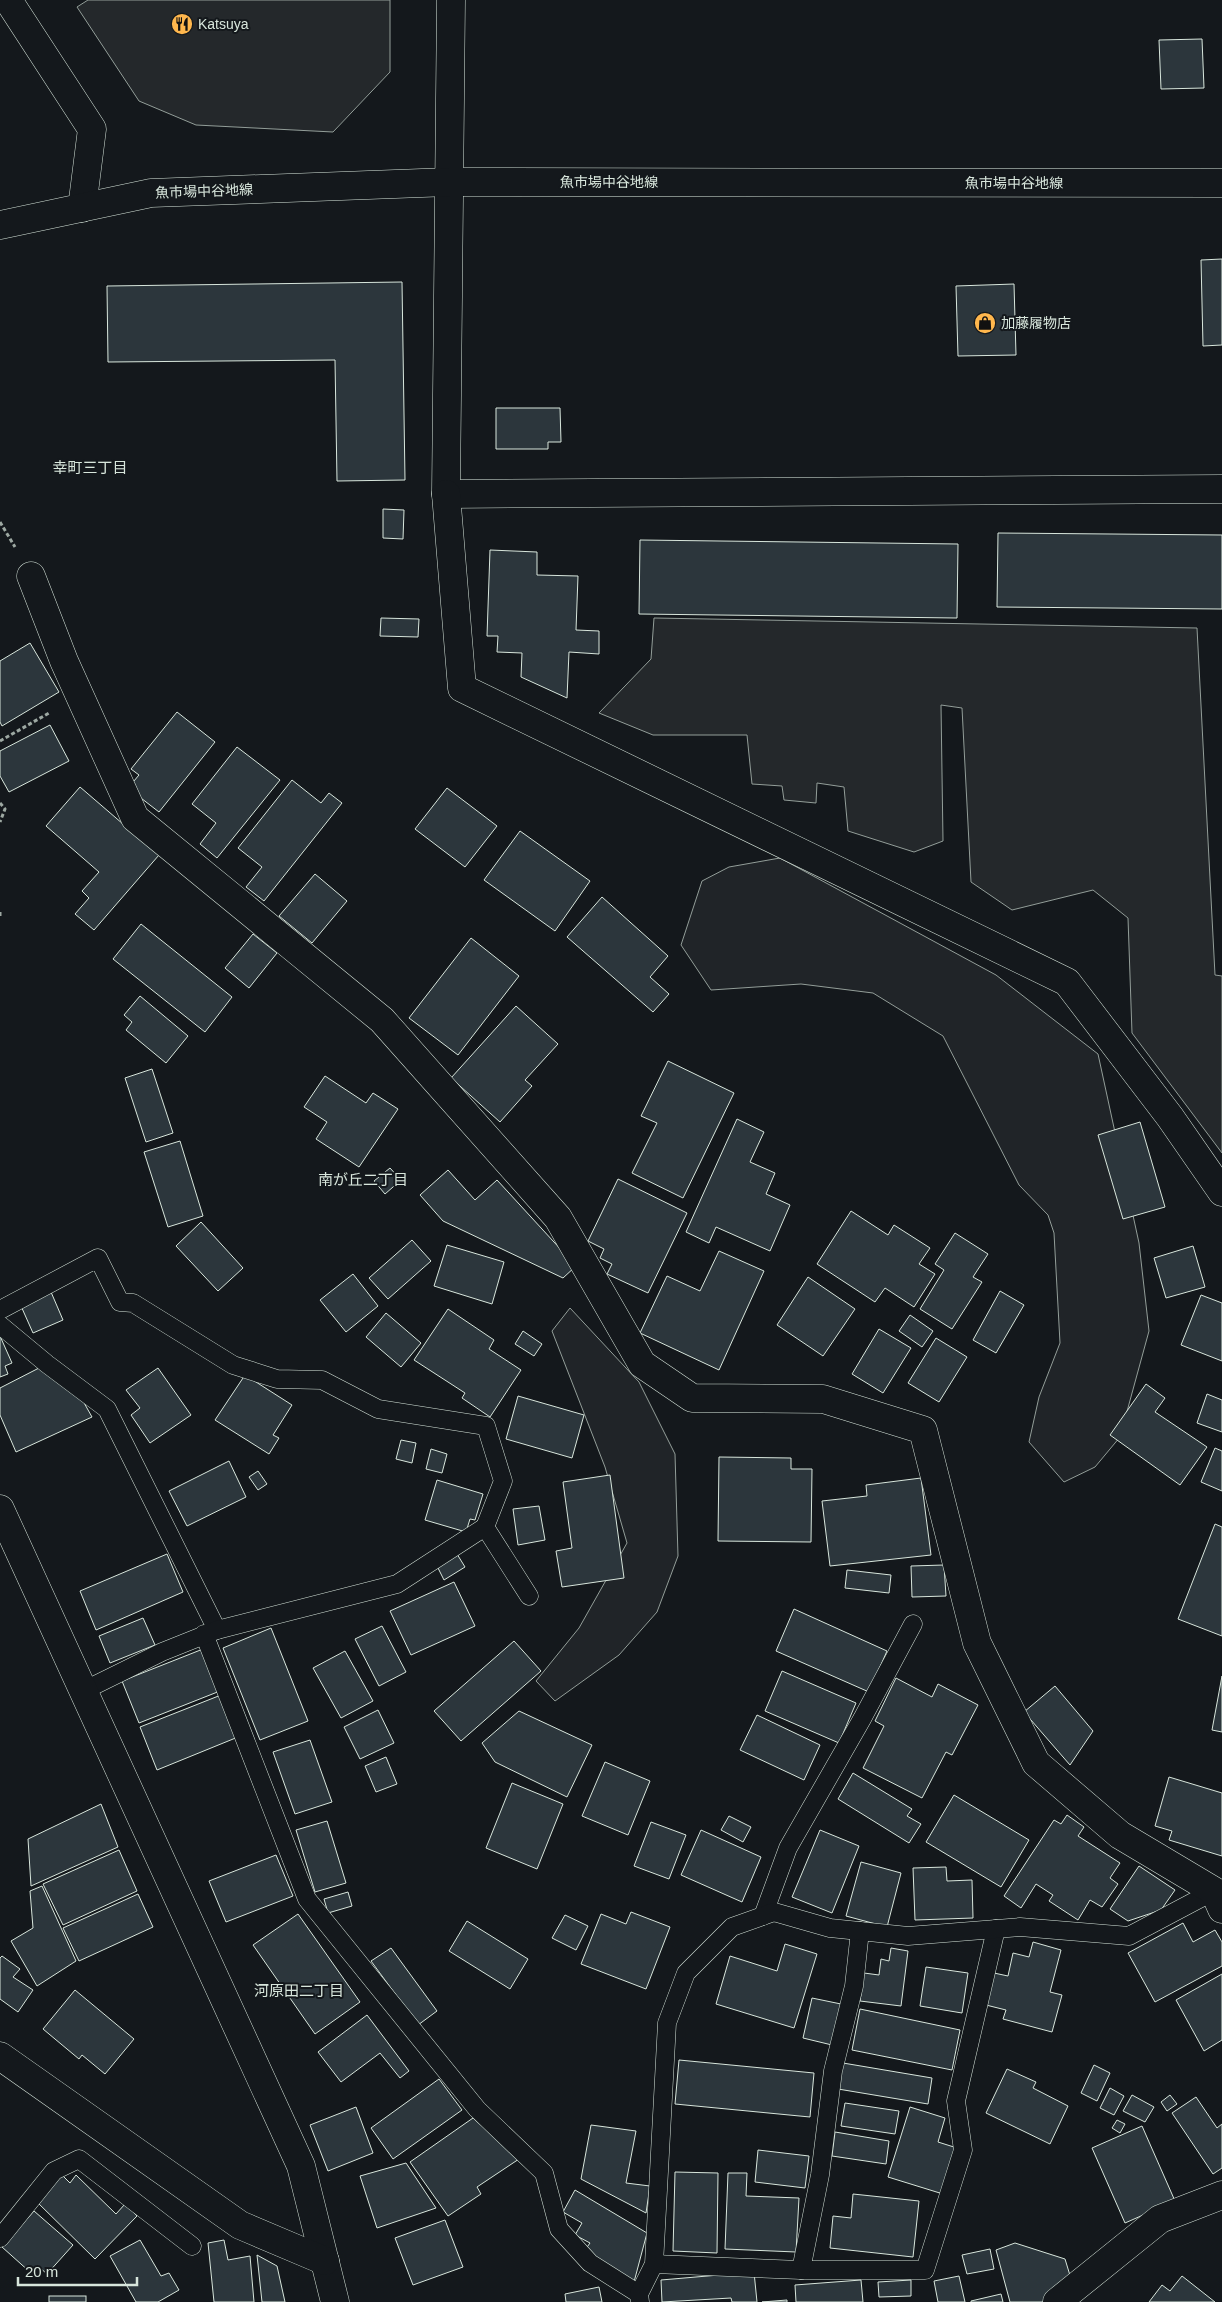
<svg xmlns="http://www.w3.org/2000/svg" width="1222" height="2302" font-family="Helvetica,'Noto Sans JP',sans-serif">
	<rect width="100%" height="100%" fill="#14181c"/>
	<g fill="#202428" stroke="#939e99">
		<polygon points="780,858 996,975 1098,1054 1139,1243 1149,1331 1120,1437 1095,1467 1064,1482 1029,1442 1039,1397 1060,1343 1054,1233 1048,1215 1019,1185 943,1036 873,993 801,984 711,990 681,945 702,881 729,867"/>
		<polygon points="570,1308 639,1382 675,1454 678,1556 657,1612 619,1655 555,1701 536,1681 579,1628 627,1543 605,1467 552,1331"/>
	</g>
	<g fill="#24282b" stroke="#939e99">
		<polygon points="88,0 390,0 390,72 333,132 196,125 139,101 77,7"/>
		<polygon points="654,618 1197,628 1215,975 1222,976 1222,1153 1132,1033 1128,918 1093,890 1012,910 971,882 962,708 941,705 943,841 914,852 848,831 844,787 817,783 816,803 784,800 782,786 752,784 747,735 653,735 599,713 651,659"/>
	</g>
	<g fill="#2c363c" stroke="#d8e6dc">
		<polygon points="1202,39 1204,88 1161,89 1159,40"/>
		<polygon points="1222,259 1222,345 1203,346 1201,260"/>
		<polygon points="402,282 405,480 337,481 335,360 108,362 107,286"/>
		<polygon points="1014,284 1016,355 958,356 956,286"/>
		<polygon points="496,408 560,408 561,442 548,442 548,449 496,449"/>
		<polygon points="383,509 404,510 403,539 383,538"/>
		<polygon points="998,533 1222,535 1222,609 997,607"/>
		<polygon points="640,540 958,544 957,618 639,614"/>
		<polygon points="490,550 537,552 537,575 578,576 576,630 599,631 599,654 569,652 567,698 521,677 522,653 497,652 498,636 487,636"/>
		<polygon points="381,618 419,619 418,637 380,636"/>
		<polygon points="30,643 59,692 2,726 0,722 0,661"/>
		<polygon points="177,712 215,742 159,812 128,788 139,775 131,769"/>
		<polygon points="50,725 69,761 9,792 0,776 0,751"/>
		<polygon points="237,747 280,780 217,858 200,844 216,823 192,804"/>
		<polygon points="292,780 321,803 329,793 342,803 264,901 246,887 262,867 238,848"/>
		<polygon points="80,787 159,855 94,930 75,914 89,898 82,891 99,872 46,826"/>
		<polygon points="447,788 497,826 465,867 415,829"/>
		<polygon points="520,831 590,881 555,931 484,880"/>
		<polygon points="315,874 347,901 312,943 279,916"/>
		<polygon points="602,897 668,956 650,977 669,994 653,1012 567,937"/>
		<polygon points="141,924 232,997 205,1032 113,959"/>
		<polygon points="253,934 277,953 249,988 225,968"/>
		<polygon points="471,938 519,976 458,1055 409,1018"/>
		<polygon points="140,996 188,1036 166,1063 126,1030 132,1022 124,1015"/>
		<polygon points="516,1006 558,1044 525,1080 532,1086 500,1122 451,1078"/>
		<polygon points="668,1061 734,1093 683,1198 632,1173 657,1123 641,1116"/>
		<polygon points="152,1069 173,1133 146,1142 125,1078"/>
		<polygon points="325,1076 366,1103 373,1093 398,1109 359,1167 316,1139 327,1122 304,1107"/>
		<polygon points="737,1119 764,1132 750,1162 775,1173 766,1194 790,1205 770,1251 716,1227 709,1243 686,1232"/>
		<polygon points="1140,1122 1165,1207 1123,1219 1098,1135"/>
		<polygon points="180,1141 203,1216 168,1227 144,1152"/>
		<polygon points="390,1168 401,1180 385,1194 374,1181"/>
		<polygon points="448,1170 475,1200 497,1180 576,1266 563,1278 443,1221 420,1195"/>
		<polygon points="618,1179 687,1213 648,1293 607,1274 612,1264 600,1258 604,1249 588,1241"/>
		<polygon points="851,1211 888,1235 894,1225 930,1248 919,1264 935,1274 914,1307 885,1288 875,1302 817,1264"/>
		<polygon points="201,1222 243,1268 218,1291 176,1246"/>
		<polygon points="955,1233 988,1254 973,1277 982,1282 952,1329 920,1309 944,1270 935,1264"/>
		<polygon points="412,1240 431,1261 388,1299 369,1278"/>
		<polygon points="447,1245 504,1262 492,1304 434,1286"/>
		<polygon points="1193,1246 1205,1287 1166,1298 1154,1258"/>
		<polygon points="719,1251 764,1271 719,1370 640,1333 667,1276 700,1291"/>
		<polygon points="353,1274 378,1306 346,1332 320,1300"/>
		<polygon points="808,1277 855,1309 823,1356 777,1325"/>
		<polygon points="1000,1291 1024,1305 996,1353 973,1340"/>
		<polygon points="51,1292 63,1320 33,1333 21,1306"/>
		<polygon points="1201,1295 1222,1303 1222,1361 1181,1345"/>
		<polygon points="448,1309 494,1340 489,1349 521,1370 490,1417 462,1398 465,1393 414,1360"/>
		<polygon points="386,1313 421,1343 401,1367 366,1337"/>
		<polygon points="910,1315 933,1331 922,1347 899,1331"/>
		<polygon points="879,1329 911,1348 883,1393 852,1374"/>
		<polygon points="523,1331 542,1344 534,1356 515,1344"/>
		<polygon points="0,1336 12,1363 5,1366 8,1374 0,1377"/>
		<polygon points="936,1338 967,1357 939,1402 908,1383"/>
		<polygon points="39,1368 83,1401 92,1417 16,1452 0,1415 0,1388"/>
		<polygon points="158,1368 191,1415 150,1443 131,1415 140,1408 126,1390"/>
		<polygon points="245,1375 292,1405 273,1435 279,1438 269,1454 215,1420"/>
		<polygon points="1146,1384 1165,1398 1155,1412 1207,1447 1180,1485 1110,1435"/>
		<polygon points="1207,1394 1222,1400 1222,1432 1197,1423"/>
		<polygon points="518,1396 584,1415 572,1458 506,1439"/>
		<polygon points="401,1440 416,1443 412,1463 396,1459"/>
		<polygon points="1215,1448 1222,1451 1222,1491 1201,1482"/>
		<polygon points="431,1449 447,1454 442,1473 426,1469"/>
		<polygon points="719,1457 791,1458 791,1469 812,1469 811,1542 718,1541"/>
		<polygon points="229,1461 246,1497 187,1526 169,1491"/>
		<polygon points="258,1471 267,1484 258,1490 249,1477"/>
		<polygon points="610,1475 624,1578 562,1587 556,1551 572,1548 563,1482"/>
		<polygon points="921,1478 931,1555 830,1566 822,1501 867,1496 866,1485"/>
		<polygon points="437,1480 483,1494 475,1520 470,1519 466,1532 425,1520"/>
		<polygon points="539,1506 545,1540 518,1545 513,1509"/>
		<polygon points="1215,1524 1222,1527 1222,1636 1178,1619"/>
		<polygon points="167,1554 183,1592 96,1630 80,1591"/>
		<polygon points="457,1554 465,1567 444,1580 437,1566"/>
		<polygon points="944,1565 946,1596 912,1597 911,1566"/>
		<polygon points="847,1570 891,1575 889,1593 845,1588"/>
		<polygon points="454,1582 475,1626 411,1655 390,1611"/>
		<polygon points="794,1609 887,1651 869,1692 776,1651"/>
		<polygon points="143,1618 155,1645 110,1663 99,1636"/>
		<polygon points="382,1626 406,1672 379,1686 355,1639"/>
		<polygon points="271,1628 308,1721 260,1740 223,1648"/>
		<polygon points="514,1641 541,1671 461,1741 434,1711"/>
		<polygon points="203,1649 220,1691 139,1723 122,1681"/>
		<polygon points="345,1651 373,1701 341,1718 313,1668"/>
		<polygon points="782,1671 856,1703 839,1743 765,1711"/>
		<polygon points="1222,1676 1222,1732 1212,1730"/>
		<polygon points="896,1678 932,1697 938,1684 978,1705 952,1755 946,1752 922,1798 863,1768 884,1726 875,1721"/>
		<polygon points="1055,1686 1093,1731 1070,1765 1024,1712"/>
		<polygon points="221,1695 238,1737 157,1770 140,1727"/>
		<polygon points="378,1710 394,1743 360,1759 344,1727"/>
		<polygon points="519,1711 592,1745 567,1797 495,1762 482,1743"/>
		<polygon points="757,1715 820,1745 804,1780 740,1750"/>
		<polygon points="310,1740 332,1802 295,1814 273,1752"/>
		<polygon points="386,1757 397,1784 376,1792 365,1766"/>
		<polygon points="605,1762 650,1781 628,1835 582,1816"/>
		<polygon points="853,1773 912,1809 907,1816 921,1824 909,1843 838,1799"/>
		<polygon points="1169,1777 1222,1793 1222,1856 1169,1840 1172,1831 1155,1826"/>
		<polygon points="512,1783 563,1804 537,1869 486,1848"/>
		<polygon points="954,1795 1029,1840 1001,1887 926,1842"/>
		<polygon points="101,1804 118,1847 31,1886 28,1839"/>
		<polygon points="1067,1815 1084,1827 1078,1836 1120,1863 1110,1878 1118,1884 1102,1907 1090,1900 1078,1920 1049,1901 1053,1895 1036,1884 1021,1908 1004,1896 1054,1820 1061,1824"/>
		<polygon points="729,1816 751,1827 743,1842 721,1830"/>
		<polygon points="327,1821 346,1883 315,1892 296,1830"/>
		<polygon points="651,1822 686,1835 669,1879 634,1866"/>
		<polygon points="701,1830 761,1857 742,1902 681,1875"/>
		<polygon points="820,1830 859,1846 832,1913 792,1897"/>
		<polygon points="119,1850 137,1891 63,1925 43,1884"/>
		<polygon points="276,1855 293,1896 226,1922 209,1881"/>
		<polygon points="861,1862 901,1873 887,1927 846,1916"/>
		<polygon points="1139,1866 1175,1890 1161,1910 1128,1921 1110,1909"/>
		<polygon points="946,1867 947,1881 972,1880 973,1918 915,1920 913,1868"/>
		<polygon points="42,1886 76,1961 37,1986 11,1941 33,1928 30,1891"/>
		<polygon points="348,1892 352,1906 328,1913 324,1899"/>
		<polygon points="138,1894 153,1927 79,1961 63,1928"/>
		<polygon points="631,1912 670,1927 646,1989 581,1964 601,1914 626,1924"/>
		<polygon points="298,1914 360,2002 315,2034 253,1945"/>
		<polygon points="565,1915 588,1926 576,1950 552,1938"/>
		<polygon points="467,1921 528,1959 510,1989 449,1951"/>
		<polygon points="1183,1923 1193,1942 1215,1930 1222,1942 1222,1966 1155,2002 1128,1953"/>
		<polygon points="1033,1942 1061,1950 1050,1992 1062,1995 1052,2032 1003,2019 1006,2010 986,2005 994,1973 1008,1976 1013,1953 1029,1957"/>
		<polygon points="785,1944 817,1954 794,2028 716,2004 730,1956 777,1971"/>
		<polygon points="391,1948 437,2011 418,2025 371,1961"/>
		<polygon points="891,1948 908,1951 901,2006 860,2001 864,1973 879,1975 881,1959 889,1961"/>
		<polygon points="2,1956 20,1969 13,1977 33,1990 18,2012 0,1999 0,1958"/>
		<polygon points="926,1967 968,1973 962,2013 920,2006"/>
		<polygon points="1222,1974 1222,2040 1204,2051 1176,2000"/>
		<polygon points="75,1990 134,2039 105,2074 82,2055 79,2059 43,2029"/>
		<polygon points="812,1998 841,2004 832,2045 803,2038"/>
		<polygon points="860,2009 960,2030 952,2070 852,2050"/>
		<polygon points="367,2015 409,2071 400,2078 380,2053 341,2082 318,2052"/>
		<polygon points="679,2060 814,2073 810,2117 675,2104"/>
		<polygon points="843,2063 932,2078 928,2104 838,2089"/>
		<polygon points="1094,2065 1110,2073 1097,2101 1081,2093"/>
		<polygon points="1007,2069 1036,2082 1033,2088 1068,2106 1050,2144 986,2113"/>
		<polygon points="439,2079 462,2110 393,2159 371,2128"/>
		<polygon points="1110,2088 1124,2096 1114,2115 1100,2108"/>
		<polygon points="1132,2095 1154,2107 1145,2122 1123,2111"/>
		<polygon points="1170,2095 1177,2104 1167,2111 1161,2102"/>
		<polygon points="1196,2097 1217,2128 1222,2124 1222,2168 1213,2174 1172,2113"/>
		<polygon points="845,2103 899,2111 895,2134 841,2126"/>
		<polygon points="356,2107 373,2153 328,2171 310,2125"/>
		<polygon points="910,2107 945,2118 938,2142 957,2148 943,2194 888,2177"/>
		<polygon points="473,2118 519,2159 477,2187 481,2194 448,2216 410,2162"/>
		<polygon points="1117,2120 1125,2124 1120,2133 1112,2128"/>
		<polygon points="591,2125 636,2131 626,2183 650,2186 646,2213 581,2179"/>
		<polygon points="1142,2126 1175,2201 1125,2223 1092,2148"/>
		<polygon points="835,2132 889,2141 886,2164 832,2156"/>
		<polygon points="758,2150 809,2156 805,2188 755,2182"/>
		<polygon points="406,2163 436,2208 377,2228 360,2176"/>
		<polygon points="675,2172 718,2173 717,2253 673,2251"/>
		<polygon points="728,2173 747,2173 746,2196 799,2198 796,2252 725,2249"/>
		<polygon points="61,2174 70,2183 76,2175 116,2214 125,2204 137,2216 95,2259 35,2200"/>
		<polygon points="575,2190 647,2233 634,2282 585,2250 590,2243 575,2235 582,2223 563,2212"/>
		<polygon points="853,2194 919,2201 913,2257 830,2248 833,2216 851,2218"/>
		<polygon points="34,2211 73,2245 47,2274 38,2266 31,2273 2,2247"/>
		<polygon points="445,2220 463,2267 413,2285 395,2238"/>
		<polygon points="140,2240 161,2276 169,2273 179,2290 158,2302 136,2302 110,2256"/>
		<polygon points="224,2240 228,2260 250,2256 254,2302 214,2302 208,2243"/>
		<polygon points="1015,2243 1065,2259 1072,2282 1047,2302 1010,2302 996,2250"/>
		<polygon points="990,2249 994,2269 967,2274 962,2255"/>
		<polygon points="257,2255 277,2266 285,2302 262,2302"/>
		<polygon points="754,2272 757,2302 732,2302 731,2298 662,2302 661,2280"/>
		<polygon points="959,2276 965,2302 938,2302 934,2281"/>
		<polygon points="1182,2276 1215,2302 1149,2302 1162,2285 1170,2291"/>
		<polygon points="861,2280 863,2302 796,2302 795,2285"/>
		<polygon points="911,2280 911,2296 879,2297 878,2282"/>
		<polygon points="599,2287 602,2302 566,2302 565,2294"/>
		<polygon points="1001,2294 1003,2302 971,2302 971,2301"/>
		<rect x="49" y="2296" width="37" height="6"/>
		<polygon points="787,2300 787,2302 762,2302"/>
	</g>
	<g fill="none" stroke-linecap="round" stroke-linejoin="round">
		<g stroke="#d8e6dc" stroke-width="19">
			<g id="lane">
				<polyline points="0,1310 98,1258 120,1302 133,1303 233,1365 277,1379 322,1380 378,1409 486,1426 503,1481 485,1527"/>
				<polyline points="0,1325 47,1364 107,1409 217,1630"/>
				<polyline points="204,1634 307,1899 477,2109 544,2173 559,2229 590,2263 639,2294"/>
				<polyline points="83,1691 162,1652 217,1630 397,1584 485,1527 529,1596"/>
				<polyline points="763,1916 788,1848 862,1719 913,1624"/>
				<polyline points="0,2238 54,2171 79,2159 192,2246"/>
				<polyline points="654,2264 801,2270 925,2270 963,2150 956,2101 996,1929"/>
				<polyline points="801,2270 820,2175 833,2071 854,1986 860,1931"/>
				<polyline points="640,2302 639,2294 654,2264 667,2023 686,1973 732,1927 774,1912 830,1928 908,1936 1020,1927 1129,1936 1214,1891"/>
			</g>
		</g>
		<g stroke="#d8e6dc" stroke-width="29">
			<g id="street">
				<polyline points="8,0 92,129 82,208"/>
				<polyline points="451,0 446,494 1222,489"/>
				<polyline points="446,494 462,688 1067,982 1170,1117 1222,1192"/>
				<polyline points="31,576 64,661 135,818 382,1020 558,1218 642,1364 692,1398 823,1399 923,1430 977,1643 1036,1763 1120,1835 1214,1891 1222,1909"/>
				<polyline points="0,1509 301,2166 335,2302"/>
				<polyline points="0,2056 240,2225 325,2261"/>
				<polyline points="1057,2302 1160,2219 1222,2195"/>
			</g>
		</g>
		<g stroke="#d8e6dc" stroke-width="29">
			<polyline id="secondary" points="0,225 151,193 449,182 1222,183"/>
		</g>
		<g stroke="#9da8a2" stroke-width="3" stroke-dasharray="4 2.5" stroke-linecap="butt">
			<polyline points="0,522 15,547"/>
			<polyline points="0,741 49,713"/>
			<polyline points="0,803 5,809 0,822"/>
			<polyline points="0,912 0,918"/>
		</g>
		<use href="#lane" stroke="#14181c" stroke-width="18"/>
		<use href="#street" stroke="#14181c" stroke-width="28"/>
		<use href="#secondary" stroke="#14181c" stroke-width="28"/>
	</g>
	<defs>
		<g id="restaurant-disc" transform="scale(1.125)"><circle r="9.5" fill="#ffb74d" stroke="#14181c"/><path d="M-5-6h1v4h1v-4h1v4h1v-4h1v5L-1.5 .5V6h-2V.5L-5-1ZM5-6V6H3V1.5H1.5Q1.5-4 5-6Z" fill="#111"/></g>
		<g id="shop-disc" transform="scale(1.125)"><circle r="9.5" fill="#ffb74d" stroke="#14181c"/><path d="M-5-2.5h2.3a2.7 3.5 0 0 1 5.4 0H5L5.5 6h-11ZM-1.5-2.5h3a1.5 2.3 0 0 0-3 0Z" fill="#111"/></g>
	</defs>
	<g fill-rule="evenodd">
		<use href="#restaurant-disc" x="182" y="24"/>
		<use href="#shop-disc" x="985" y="323"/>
	</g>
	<g text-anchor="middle" stroke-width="4" stroke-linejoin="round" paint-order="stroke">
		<g font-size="14" fill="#d8e6dc" stroke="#14181c" text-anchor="start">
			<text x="198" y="29">Katsuya</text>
			<text x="1001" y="328">加藤履物店</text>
		</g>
		<g font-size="14" fill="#d8e6dc" stroke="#14181c">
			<text x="609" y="187">魚市場中谷地線</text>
			<text x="1014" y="188">魚市場中谷地線</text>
			<text transform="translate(204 191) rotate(-2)" y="5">魚市場中谷地線</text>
		</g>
		<g font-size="15" fill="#d8e6dc" stroke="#14181c">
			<text x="90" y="473">幸町三丁目</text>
			<text x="363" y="1185">南が丘二丁目</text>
			<text x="299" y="1996">河原田二丁目</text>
		</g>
	</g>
	<path d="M18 2277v8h119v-8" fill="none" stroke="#d8e6dc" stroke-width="2.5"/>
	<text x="25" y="2277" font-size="15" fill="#d8e6dc" stroke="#14181c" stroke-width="4" paint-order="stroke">20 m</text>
</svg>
